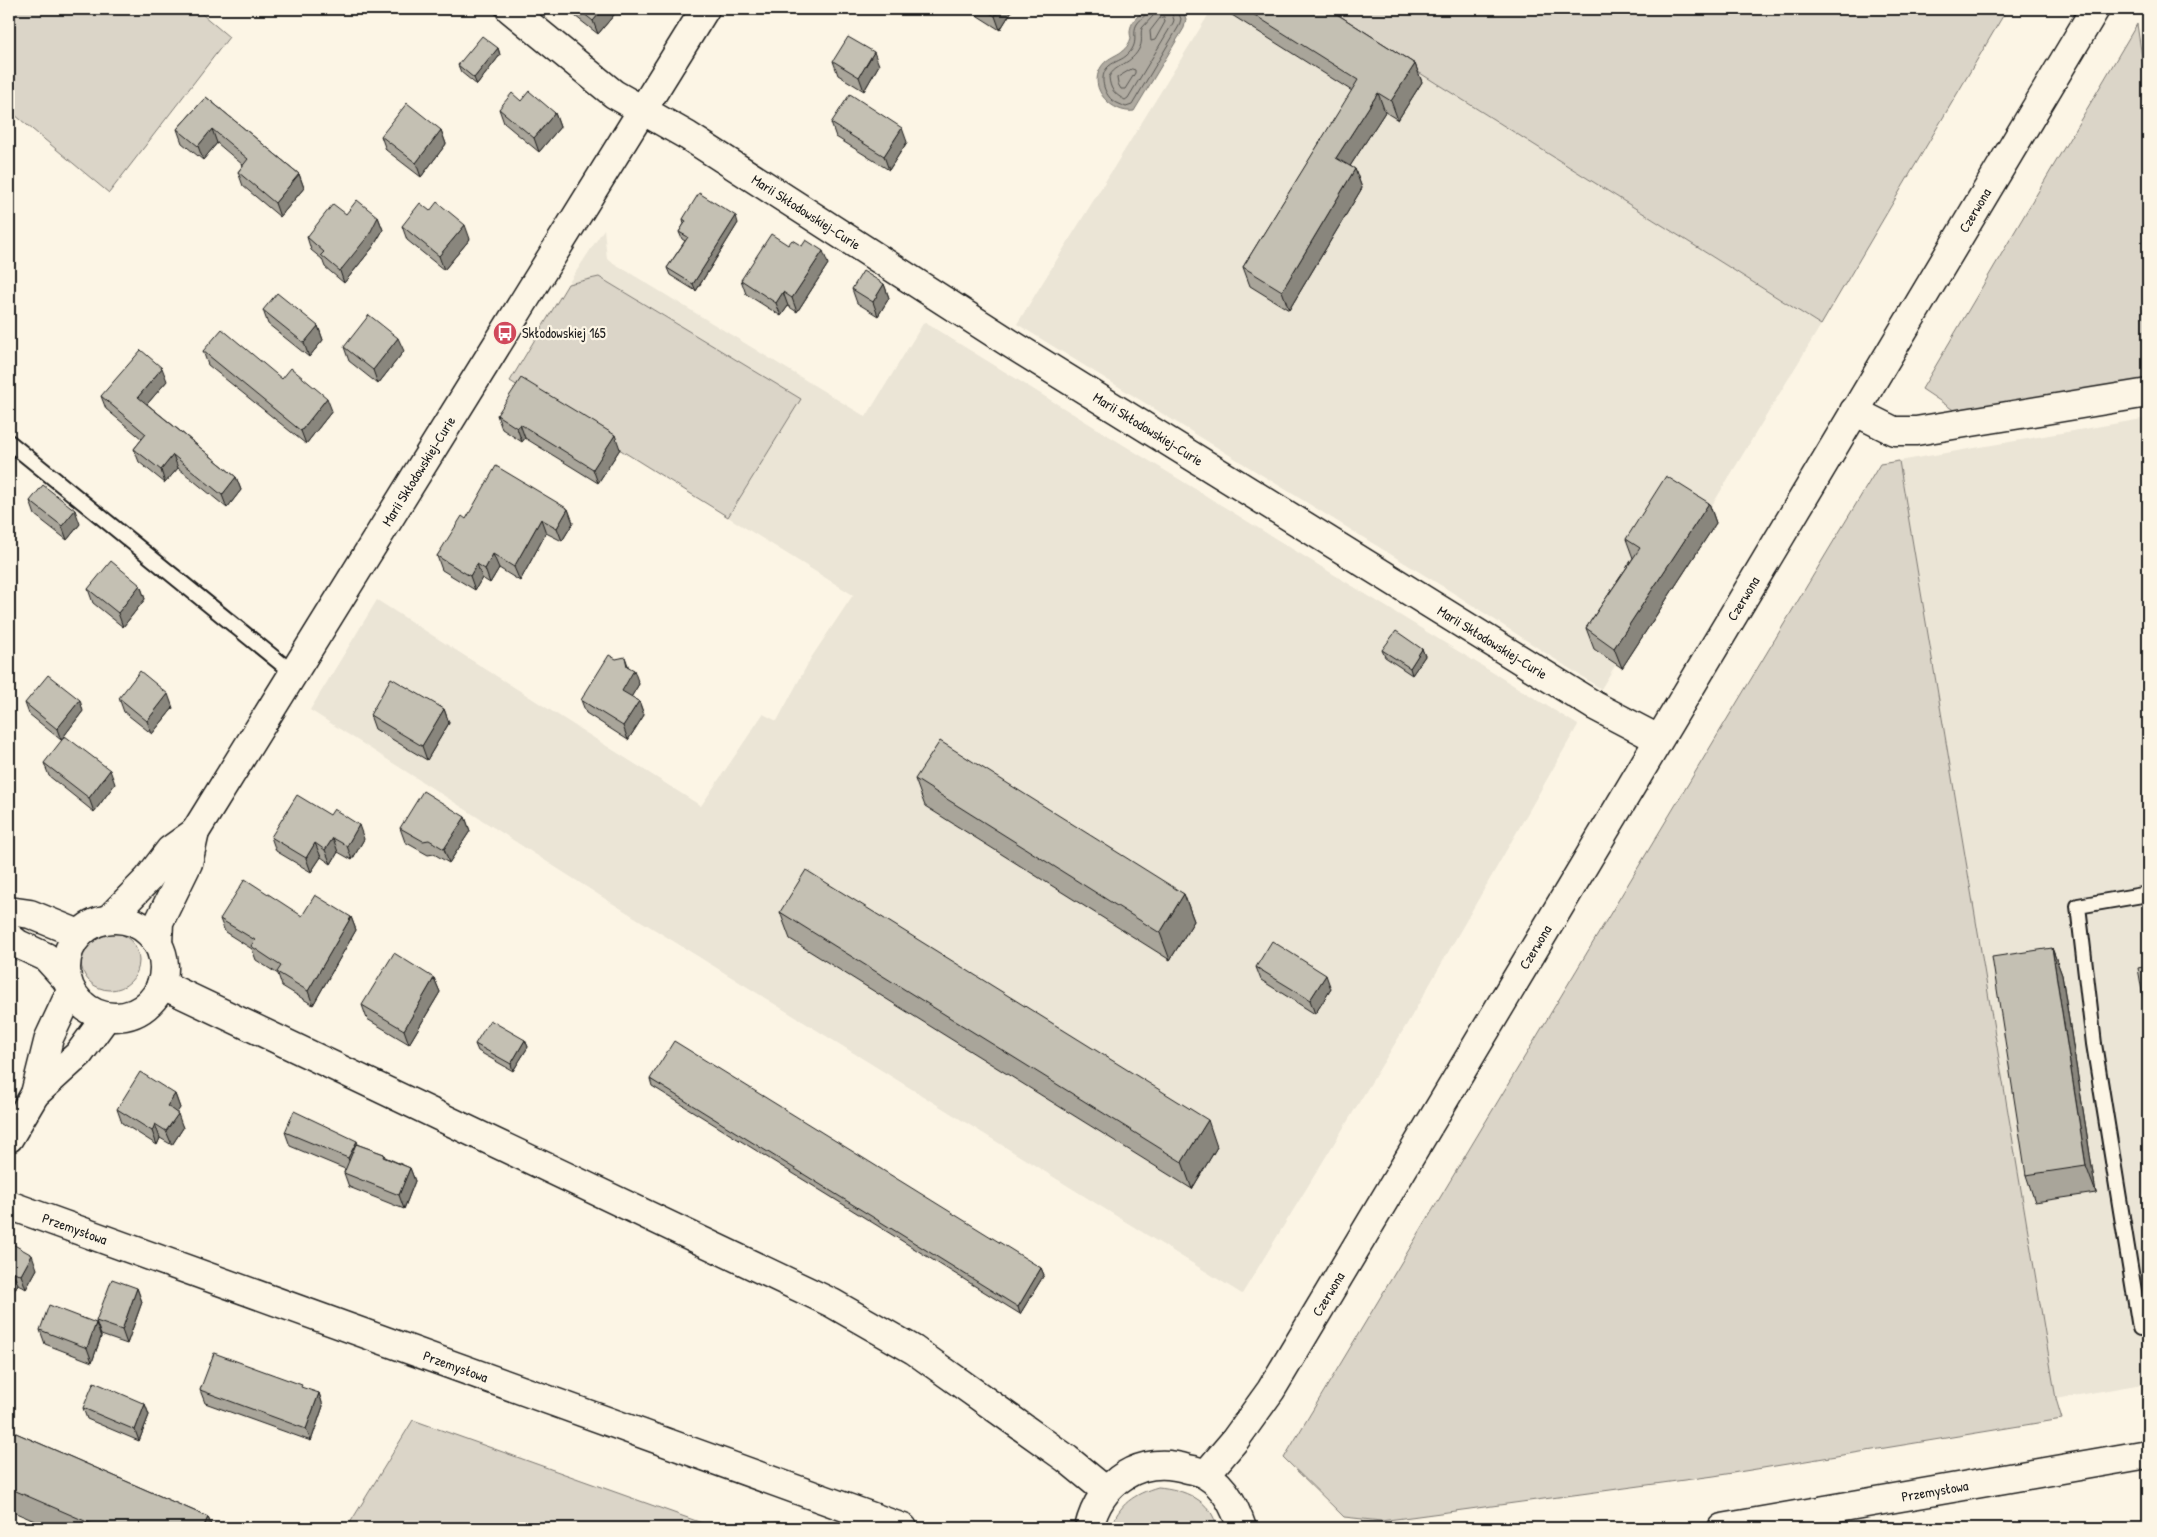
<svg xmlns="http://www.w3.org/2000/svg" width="2157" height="1537" font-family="'Patrick Hand',sans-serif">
	<rect width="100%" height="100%" fill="#fcf5e5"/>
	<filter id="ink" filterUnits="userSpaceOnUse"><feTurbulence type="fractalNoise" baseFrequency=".02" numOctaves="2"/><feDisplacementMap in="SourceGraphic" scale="10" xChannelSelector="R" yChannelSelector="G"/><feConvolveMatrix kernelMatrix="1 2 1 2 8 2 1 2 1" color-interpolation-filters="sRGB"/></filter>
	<g filter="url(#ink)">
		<g fill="#ebe5d6">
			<polygon points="1212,9 1318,9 1821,325 1601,689 1455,594 1017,324"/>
			<polygon points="604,229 607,259 866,417 924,322 1578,725 1407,1024 1242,1294 599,895 310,710 377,600 701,806 763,714 777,721 811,658 853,595 728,517 800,399 599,277 568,284"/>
			<polygon points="2148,418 2148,1383 2056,1399 1899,461"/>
		</g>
		<g fill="#dbd5c8" stroke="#7c7872">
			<polygon points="9,9 196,9 229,37 109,193 9,110"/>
			<polygon points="1318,9 2007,9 1821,325"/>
			<polygon points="2137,24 2148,98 2148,385 1964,417 1922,389"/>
			<polygon points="599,277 801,399 728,517 510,381 568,284"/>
			<polygon points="1899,461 2056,1399 2062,1419 1714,1476 1381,1521 1344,1517 1284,1458 1880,464"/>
			<circle cx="110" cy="961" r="29"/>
			<polygon points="413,1420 716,1528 347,1528"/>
			<path d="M1158,1487c25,2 54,13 59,41h-106c8,-24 23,-34 47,-41z"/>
		</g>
		<path fill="#b0aba1" stroke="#75726c" d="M1145,9h29l9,2 3,8 -2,9 -50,83c-21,3 -47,-22 -33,-44 9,-14 24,-10 30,-29 -4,-13 5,-20 14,-29z"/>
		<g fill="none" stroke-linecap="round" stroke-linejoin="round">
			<g stroke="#575551" stroke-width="1">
				<path d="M1148,9c-1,7 -7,9 -11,15 -6,10 4,19 -11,32 -6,5 -14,6 -19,12 -8,9 -3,25 5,32 4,3 10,5 14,7l6,-2 47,-79 2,-7 -4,-10"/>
				<path d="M1154,9l-1,7 -11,12c-2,7 1,12 -2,19 -8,18 -25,17 -31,30 1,12 5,17 16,23l3,-2 45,-75 1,-3 -4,-11"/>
				<polygon points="1164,17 1165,22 1155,40 1151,41 1150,31 1160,18"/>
				<polygon points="1132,69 1135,70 1135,73 1125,89 1121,89 1118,84 1117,78"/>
			</g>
			<g stroke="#1c1c1c" stroke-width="18">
				<g id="lane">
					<polyline points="9,442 294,674"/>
					<polyline points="2148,894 2078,906 2094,1044 2140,1328 2148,1326"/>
				</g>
			</g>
			<g stroke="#1c1c1c" stroke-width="31">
				<g id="street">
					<path id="s1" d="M510,9l104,85 74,42 320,206 587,364 63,33"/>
					<polyline points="1854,411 1894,431 1916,431 2148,393"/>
					<path id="s2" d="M9,1205l894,323"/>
					<path id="s3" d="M1722,1528l426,-74"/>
				</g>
			</g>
			<g stroke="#1c1c1c" stroke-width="31">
				<g id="secondary">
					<polyline points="9,911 30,914 79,934"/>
					<circle cx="115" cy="968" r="49"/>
					<polyline points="109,919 148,879 170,850 195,832"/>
					<polyline points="9,937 18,944 46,957 66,979"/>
					<path id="s4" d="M158,944l1,-22 29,-59 7,-31 510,-823"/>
					<polyline points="161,984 832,1303 914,1350 1067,1459 1106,1491"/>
					<polyline points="35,1094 49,1038 71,991"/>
					<polyline points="9,1138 35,1094 79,1054 106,1017"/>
					<path id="s5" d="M1206,1474l29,-34 36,-50 824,-1381"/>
					<path d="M1089,1528c11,-47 52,-74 99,-59 6,1 13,3 18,6 20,12 29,33 36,53"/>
				</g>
			</g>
			<use href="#lane" stroke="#fcf5e5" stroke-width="14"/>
			<use href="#street" stroke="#fcf5e5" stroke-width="28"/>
			<use href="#secondary" stroke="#fcf5e5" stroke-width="28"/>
		</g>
		<g fill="#a9a59a" stroke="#1c1c1c">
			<polygon points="566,9 619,9 598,34"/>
			<polygon points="967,9 1013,9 1000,30"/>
			<polygon points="1223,9 1329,9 1415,64 1422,82 1398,120 1385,112 1350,166 1355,169 1362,188 1289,310 1250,286 1243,267 1352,91 1224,10"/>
			<polygon points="498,48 500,55 477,85 461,72 458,65"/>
			<polygon points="833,61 879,65 864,91 838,75"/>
			<polygon points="206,97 299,174 304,188 280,217 243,186 238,172 243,165 217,143 203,160 182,143 177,129"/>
			<polygon points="521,101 555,113 560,127 539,152 504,123 499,109"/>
			<polygon points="831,123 907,142 889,170 836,137"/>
			<polygon points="441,130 446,144 421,177 386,150 381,136"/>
			<polygon points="430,211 470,239 444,270 407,240 402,226"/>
			<polygon points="346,214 378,217 383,230 373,247 344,283 325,267 322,259 311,250 307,237"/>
			<polygon points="683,219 738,223 696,291 670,275 667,268 685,241 682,239 679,232 684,224"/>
			<polygon points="788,245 802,246 828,264 797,312 788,306 781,316 746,294 741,280"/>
			<polygon points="884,284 889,298 878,316 857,303 852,289"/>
			<polygon points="263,310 318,326 323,340 309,357 268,324"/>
			<polygon points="344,347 404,351 378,384 349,361"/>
			<polygon points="203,351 282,379 332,411 306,444 208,365"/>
			<polygon points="167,381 147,404 236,477 241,490 227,508 178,468 165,483 139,462 134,449 142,439 106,409 101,396"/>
			<polygon points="497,415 620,449 598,483 525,438 522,442 502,429"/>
			<polygon points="30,501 80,524 67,540 35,515"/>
			<polygon points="1709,503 1716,523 1622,668 1594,649 1586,628 1633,558 1626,539"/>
			<polygon points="568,509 573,523 562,541 546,533 520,581 499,568 490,583 482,578 475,590 442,570 437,556 466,519"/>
			<polygon points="140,585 145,599 123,627 93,603 88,589"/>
			<polygon points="1422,649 1425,656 1412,675 1385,657 1382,650"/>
			<polygon points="629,667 639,684 631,697 639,701 644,715 628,740 586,713 581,700"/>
			<polygon points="119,698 173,708 152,734 124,712"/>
			<polygon points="25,703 83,711 61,740 29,714"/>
			<polygon points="444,709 449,723 427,760 375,729 370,715"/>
			<polygon points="44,763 115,784 94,812 49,776"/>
			<polygon points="915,779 1184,894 1194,921 1170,960 925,806"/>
			<polygon points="465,817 470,831 449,863 434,854 428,855 405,842 400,828"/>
			<polygon points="271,837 364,839 352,860 338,852 331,864 321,857 311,872 276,851"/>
			<polygon points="780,912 1217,1147 1192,1189 790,939"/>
			<polygon points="302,916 351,917 356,930 313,1005 282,986 278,974 256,960 252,949 225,932 220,919"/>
			<polygon points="2052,948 2062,975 2096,1193 2035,1202 2026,1175"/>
			<polygon points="2148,966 2148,1016 2145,1009"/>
			<polygon points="1256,967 1331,989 1315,1014 1261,980"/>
			<polygon points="434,978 440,992 409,1044 367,1019 362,1005"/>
			<polygon points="525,1040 528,1047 513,1071 478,1051 475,1044"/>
			<polygon points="650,1079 1041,1268 1044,1275 1020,1314 652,1086"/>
			<polygon points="175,1094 180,1108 176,1113 183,1128 172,1145 160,1138 157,1145 122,1123 117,1109"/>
			<polygon points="285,1132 359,1145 384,1154 385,1157 410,1168 415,1181 404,1209 349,1187 344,1173 345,1169 290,1146"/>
			<polygon points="9,1242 37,1269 26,1289 18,1284 9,1299"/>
			<polygon points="137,1288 142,1302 127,1344 101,1335 96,1321"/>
			<polygon points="96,1323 101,1337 92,1362 45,1344 40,1330"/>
			<polygon points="200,1390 319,1393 323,1406 311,1441 205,1403"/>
			<polygon points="145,1404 149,1415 139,1441 87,1419 83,1408"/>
			<polygon points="9,1430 208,1517 212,1528 51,1528 9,1510"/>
		</g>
		<g fill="#89867d" stroke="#1c1c1c">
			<polygon points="603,9 619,9 598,34 593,21"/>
			<polygon points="999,9 1013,9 1000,30 995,16"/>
			<polygon points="498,48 500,55 477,85 474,78"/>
			<polygon points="874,52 879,65 864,91 859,77"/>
			<polygon points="1415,64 1422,82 1398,120 1391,101"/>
			<polygon points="1378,93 1385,112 1343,177 1336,158"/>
			<polygon points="555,113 560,127 539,152 534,138"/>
			<polygon points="902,128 907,142 889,170 884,156"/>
			<polygon points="212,129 217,143 203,160 198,146"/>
			<polygon points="441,130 446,144 421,177 416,163"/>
			<polygon points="1355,169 1362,188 1289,310 1282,291"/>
			<polygon points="299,174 304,188 280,217 275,203"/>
			<polygon points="736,216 738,223 696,291 693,284"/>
			<polygon points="378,217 383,230 373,247 344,283 340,271"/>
			<polygon points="465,225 470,239 444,270 439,256"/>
			<polygon points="823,251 828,264 797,312 792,298"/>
			<polygon points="884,284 889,298 878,316 873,302"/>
			<polygon points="783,292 788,306 781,316 776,303"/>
			<polygon points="318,326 323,340 309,357 304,343"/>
			<polygon points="398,338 404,351 378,384 373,370"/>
			<polygon points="162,368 167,381 142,410 138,397"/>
			<polygon points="327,398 332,411 306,444 301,431"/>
			<polygon points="520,424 525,438 522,442 517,428"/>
			<polygon points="615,435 620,449 598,483 593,469"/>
			<polygon points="173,455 178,468 165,483 161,470"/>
			<polygon points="236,477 241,490 227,508 222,495"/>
			<polygon points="1709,503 1716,523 1622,668 1614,648"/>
			<polygon points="568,509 573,523 562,541 557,528"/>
			<polygon points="75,510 80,524 67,540 62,526"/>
			<polygon points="541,519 546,533 520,581 514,567"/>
			<polygon points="493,554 499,568 490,583 485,569"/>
			<polygon points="477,564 482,578 475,590 470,576"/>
			<polygon points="140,585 145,599 123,627 118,613"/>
			<polygon points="1422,649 1425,656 1412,675 1410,668"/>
			<polygon points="625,657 630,671 634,670 639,684 627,704 622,691 627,666"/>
			<polygon points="168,694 173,708 152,734 147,721"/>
			<polygon points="80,700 83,711 61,740 57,729"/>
			<polygon points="639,701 644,715 628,740 623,726"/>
			<polygon points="444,709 449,723 427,760 422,746"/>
			<polygon points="110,770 115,784 94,812 89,798"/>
			<polygon points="465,817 470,831 449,863 444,849"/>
			<polygon points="359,825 364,839 352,860 347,846"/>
			<polygon points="333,838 338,852 331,864 325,850"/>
			<polygon points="315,843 321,857 311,872 306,858"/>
			<polygon points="1184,894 1194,921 1170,960 1160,933"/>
			<polygon points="351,917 356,930 313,1005 308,991"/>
			<polygon points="2052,948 2062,975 2096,1193 2086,1166"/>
			<polygon points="1326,975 1331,989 1315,1014 1310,1000"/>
			<polygon points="434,978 440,992 409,1044 404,1030"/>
			<polygon points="525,1040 528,1047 513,1071 511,1064"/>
			<polygon points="175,1094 180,1108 172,1120 167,1106"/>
			<polygon points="178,1114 183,1128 172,1145 166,1131"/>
			<polygon points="1208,1120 1217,1147 1192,1189 1182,1162"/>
			<polygon points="155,1124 160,1138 157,1145 152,1131"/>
			<polygon points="357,1141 362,1155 353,1172 348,1158"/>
			<polygon points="410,1168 415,1181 404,1209 399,1195"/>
			<polygon points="32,1255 37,1269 26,1289 21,1275"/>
			<polygon points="1041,1268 1044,1275 1020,1314 1018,1307"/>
			<polygon points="12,1271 18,1284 9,1299 9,1277"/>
			<polygon points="137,1288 142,1302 127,1344 122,1330"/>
			<polygon points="96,1323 101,1337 92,1362 87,1348"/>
			<polygon points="319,1393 323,1406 311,1441 306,1429"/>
			<polygon points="145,1404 149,1415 139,1441 135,1430"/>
			<polygon points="208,1517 212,1528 203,1528"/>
		</g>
		<g fill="#c4c0b3" stroke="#1c1c1c">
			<polygon points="578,9 603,9 593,21"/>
			<polygon points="983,9 999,9 995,16"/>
			<polygon points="1245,9 1329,9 1415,64 1391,101 1378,93 1336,158 1355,169 1282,291 1243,267 1358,80"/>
			<polygon points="482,36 498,48 474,78 458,65"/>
			<polygon points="848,37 874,52 859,77 833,61"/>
			<polygon points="529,91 555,113 534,138 499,109 512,93 521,101"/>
			<polygon points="850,94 902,128 884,156 831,123"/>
			<polygon points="206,97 299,174 275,203 238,172 248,159 212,129 198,146 177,129"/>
			<polygon points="407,103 441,130 416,163 381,136"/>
			<polygon points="699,193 736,216 693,284 667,268 688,237 679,232 686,221 683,219"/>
			<polygon points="357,200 378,217 369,235 340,271 321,255 324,252 307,237 333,204 346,214"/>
			<polygon points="437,202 465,225 439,256 402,226 420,203 430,211"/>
			<polygon points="771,234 788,245 792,240 802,246 806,240 823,251 792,298 783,292 776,303 741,280"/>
			<polygon points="863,271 884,284 873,302 852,289"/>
			<polygon points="277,293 318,326 304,343 263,310"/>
			<polygon points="369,315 398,338 373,370 344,347"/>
			<polygon points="222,329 282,379 291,368 327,398 301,431 203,351"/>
			<polygon points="141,350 162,368 138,397 236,477 222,495 173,455 161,470 134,449 146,434 101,396"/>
			<polygon points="521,378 615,435 593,469 520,424 517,428 497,415"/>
			<polygon points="496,466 568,509 557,528 541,519 514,567 493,554 485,569 477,564 470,576 437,556 462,516 466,519"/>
			<polygon points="1666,476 1709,503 1614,648 1586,628 1640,548 1626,539"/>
			<polygon points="43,485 75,510 62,526 30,501"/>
			<polygon points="111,561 140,585 118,613 88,589"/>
			<polygon points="1396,631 1422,649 1410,668 1382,650"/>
			<polygon points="609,655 616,659 625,657 627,666 634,670 622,691 639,701 623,726 581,700"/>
			<polygon points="140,671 168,694 147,721 119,698"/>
			<polygon points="48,675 80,700 57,729 25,703"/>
			<polygon points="391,678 444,709 422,746 370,715"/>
			<polygon points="65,736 110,770 89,798 44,763"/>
			<polygon points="940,741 1184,894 1160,933 915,779"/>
			<polygon points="423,791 465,817 444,849 429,840 423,841 400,828"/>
			<polygon points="297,795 330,815 334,809 359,825 347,846 333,838 325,850 315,843 306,858 271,837"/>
			<polygon points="806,870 1208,1120 1182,1162 780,912"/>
			<polygon points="245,879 302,916 315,895 351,917 308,991 277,972 281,966 251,946 255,940 220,919"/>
			<polygon points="1272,941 1326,975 1310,1000 1256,967"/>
			<polygon points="2052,948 2086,1166 2026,1175 1992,957"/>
			<polygon points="394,953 434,978 404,1030 362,1005"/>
			<polygon points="2148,966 2148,1008 2145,1009 2138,968"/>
			<polygon points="490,1020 525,1040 511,1064 475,1044"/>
			<polygon points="674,1041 1041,1268 1018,1307 650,1079"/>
			<polygon points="140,1072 175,1094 167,1106 178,1114 166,1131 155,1124 152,1131 117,1109"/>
			<polygon points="294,1111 357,1141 348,1158 285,1132"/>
			<polygon points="356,1144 384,1154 383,1157 410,1168 399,1195 344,1173"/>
			<polygon points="9,1242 32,1255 21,1275 12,1271 9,1277"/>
			<polygon points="112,1279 137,1288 122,1330 96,1321"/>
			<polygon points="49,1305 96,1323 87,1348 40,1330"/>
			<polygon points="214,1353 302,1385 301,1387 319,1393 306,1429 200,1390"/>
			<polygon points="94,1382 145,1404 135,1430 83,1408"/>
			<polygon points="9,1430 208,1517 203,1528 101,1528 9,1488"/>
		</g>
	</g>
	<defs>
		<g id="bus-disc" transform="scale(1.25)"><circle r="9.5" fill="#d1495b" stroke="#fcf5e5"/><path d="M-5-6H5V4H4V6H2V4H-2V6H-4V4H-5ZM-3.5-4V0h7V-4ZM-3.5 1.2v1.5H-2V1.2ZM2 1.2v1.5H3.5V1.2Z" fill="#fff"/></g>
	</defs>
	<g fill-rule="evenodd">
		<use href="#bus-disc" x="505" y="333"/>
	</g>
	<g text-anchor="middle" stroke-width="4.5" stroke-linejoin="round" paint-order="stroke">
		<g font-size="14" fill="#1c1c1c" stroke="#fcf5e5">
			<text dy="5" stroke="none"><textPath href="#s5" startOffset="1480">Czerwona</textPath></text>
			<text dy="5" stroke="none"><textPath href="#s1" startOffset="360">Marii Skłodowskiej-Curie</textPath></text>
			<text dy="5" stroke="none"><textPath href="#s1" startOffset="765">Marii Skłodowskiej-Curie</textPath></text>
			<text dy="5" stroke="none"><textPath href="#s4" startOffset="544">Marii Skłodowskiej-Curie</textPath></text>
			<text dy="5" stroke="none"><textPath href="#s5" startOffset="1028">Czerwona</textPath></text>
			<text dy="5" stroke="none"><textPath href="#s1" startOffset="1170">Marii Skłodowskiej-Curie</textPath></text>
			<text dy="5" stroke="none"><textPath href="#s5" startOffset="622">Czerwona</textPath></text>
			<text dy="5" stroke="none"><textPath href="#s2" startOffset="70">Przemysłowa</textPath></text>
			<text dy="5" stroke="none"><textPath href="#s5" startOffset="218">Czerwona</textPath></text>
			<text dy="5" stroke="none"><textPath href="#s2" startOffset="475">Przemysłowa</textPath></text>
			<text dy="5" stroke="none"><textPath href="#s3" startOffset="216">Przemysłowa</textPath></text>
		</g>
		<g font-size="14" fill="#1c1c1c" stroke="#fcf5e5" text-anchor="start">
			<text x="522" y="338">Skłodowskiej 165</text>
		</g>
	</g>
	<rect width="2157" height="1537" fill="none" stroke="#fcf5e5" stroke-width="30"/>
	<rect x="15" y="15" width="2127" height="1507" fill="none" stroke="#1c1c1c" stroke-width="2" filter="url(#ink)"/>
</svg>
